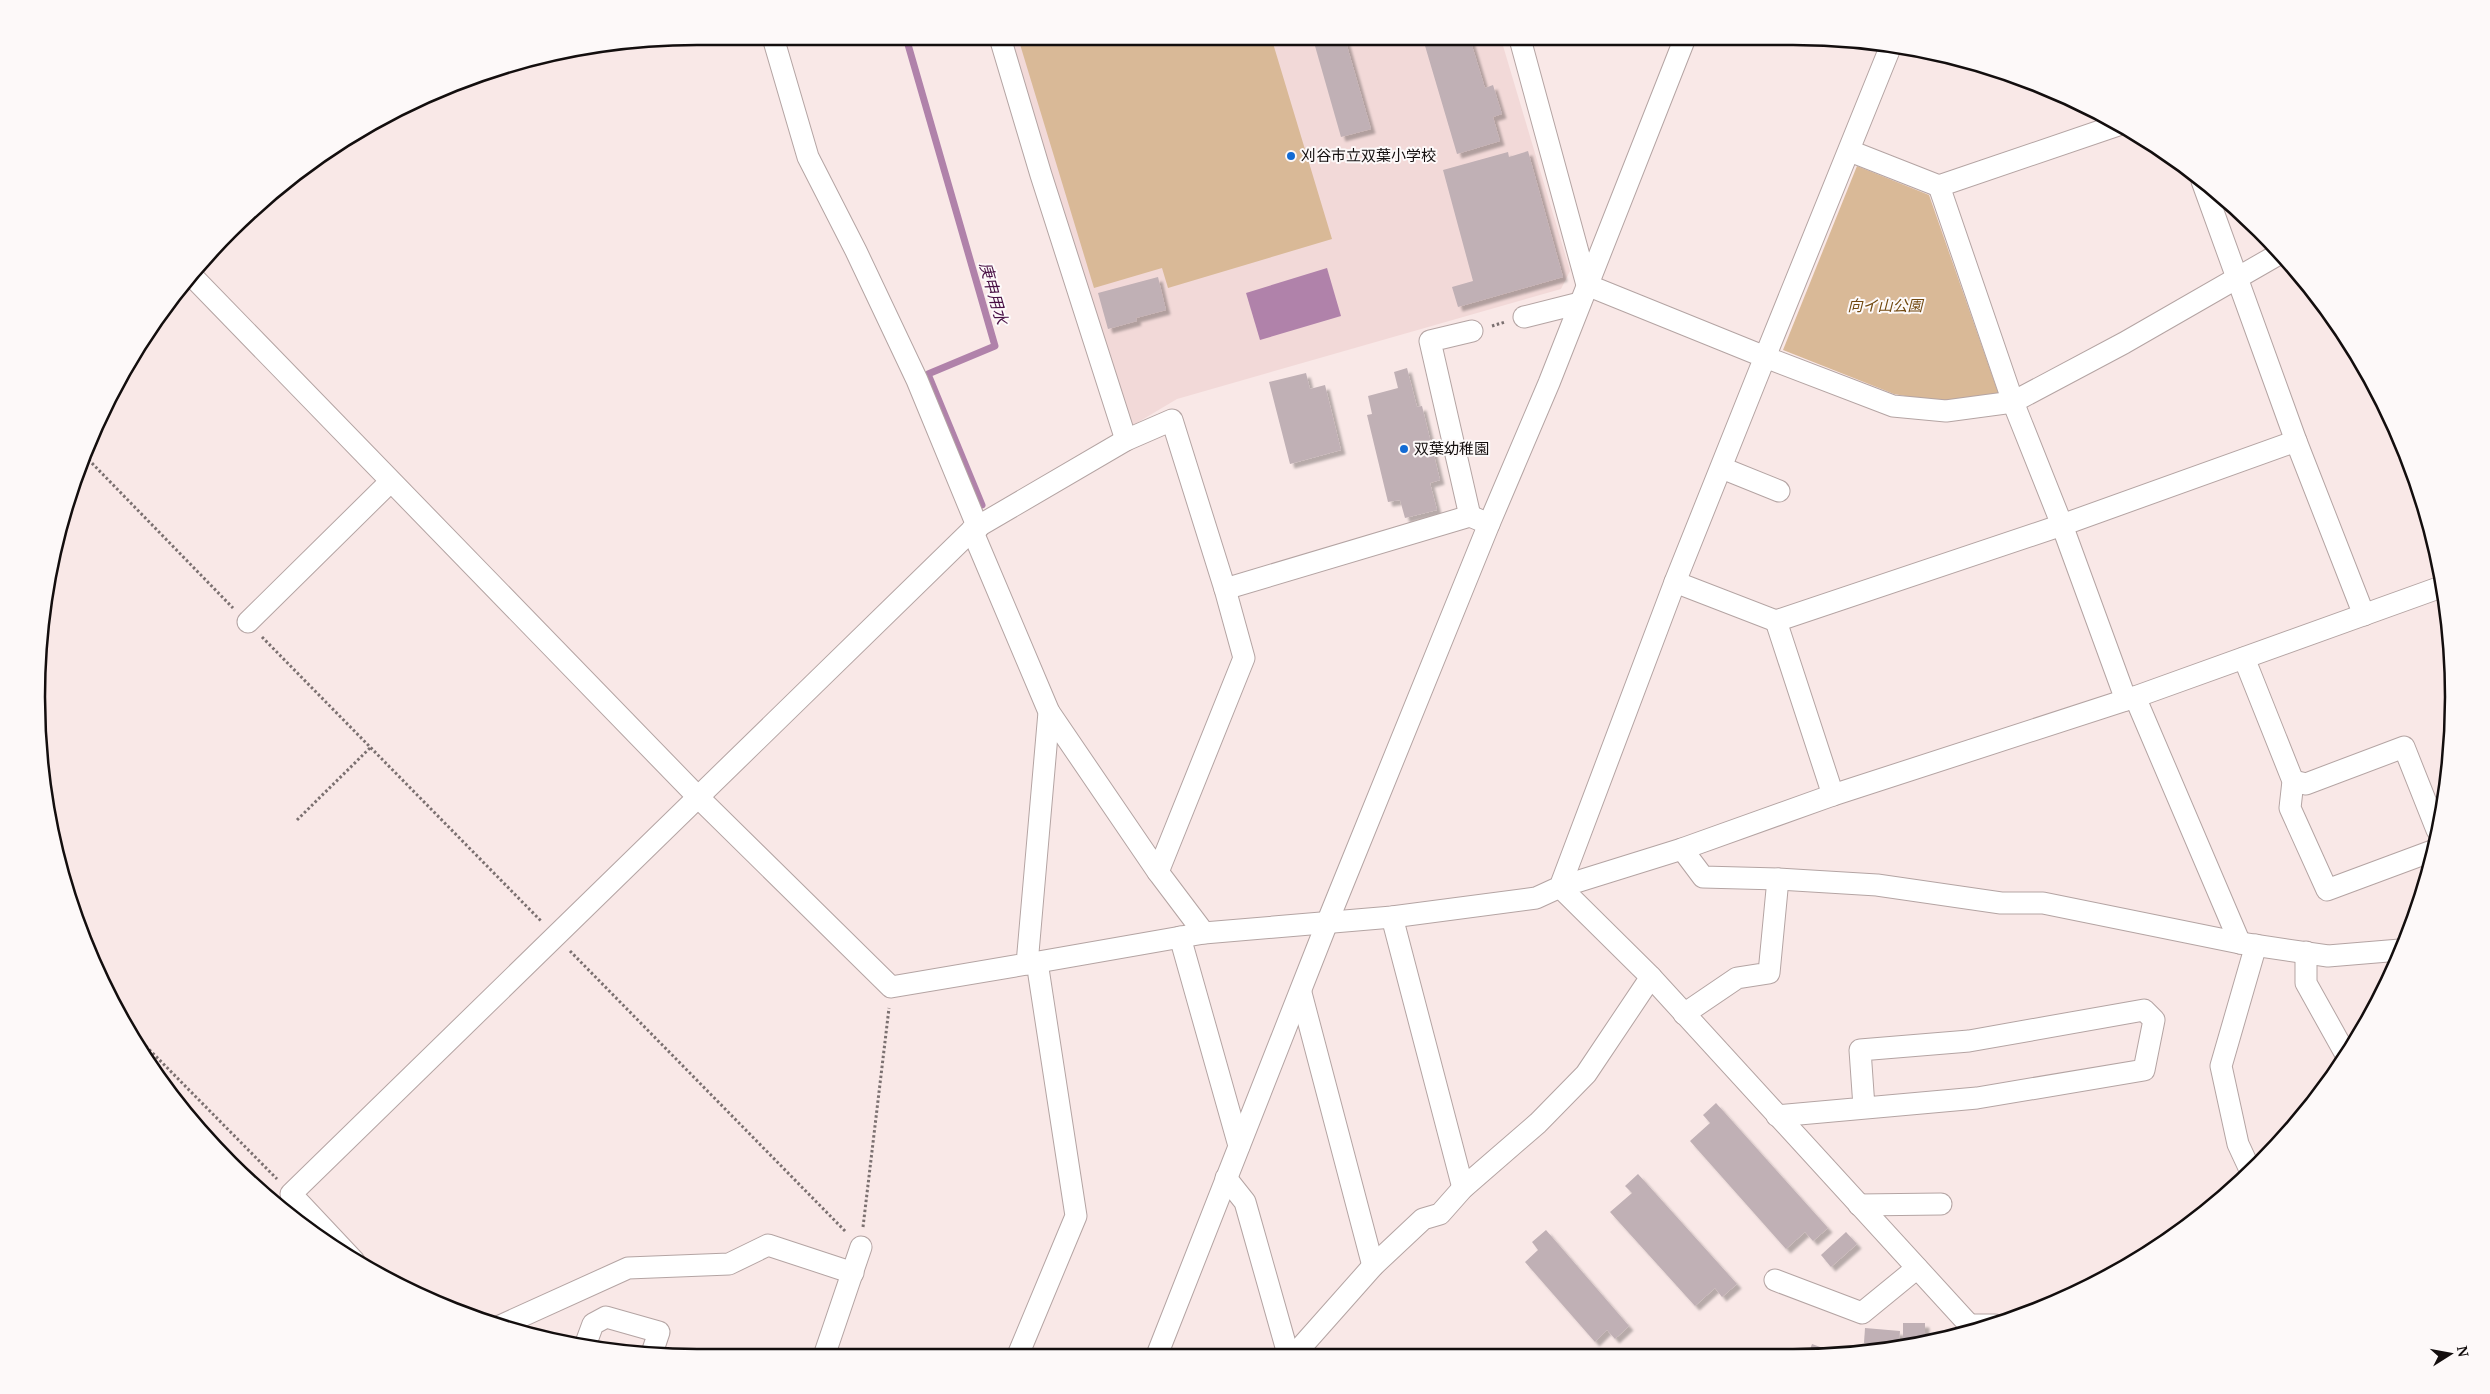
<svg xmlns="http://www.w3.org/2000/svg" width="2490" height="1394" font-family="'Noto Serif','Noto Sans JP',serif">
	<defs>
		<filter id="shadow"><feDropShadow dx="4.5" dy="4.5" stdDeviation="1" flood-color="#0004"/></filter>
	</defs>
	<rect width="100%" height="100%" fill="#f9e8e7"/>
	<polygon fill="#f2d9d8" points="1501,39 1570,271 1561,289 1177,399 1135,424 1123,424 1012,41"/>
	<g fill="#d9b997">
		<polygon points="1272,40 1332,239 1168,288 1162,268 1094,288 1019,41"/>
		<polygon points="1857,166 1929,195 1999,395 1945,403 1894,394 1783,350"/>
	</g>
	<polygon fill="#b082aa" points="1327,268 1341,316 1260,340 1246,293"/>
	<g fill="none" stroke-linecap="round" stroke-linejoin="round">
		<polyline stroke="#b082aa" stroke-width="7" points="907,41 995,346 928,374 982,505"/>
	</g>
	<g fill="#c0b0b5" filter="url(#shadow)">
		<polygon points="1313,39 1345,39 1371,129 1341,137"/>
		<polygon points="1423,39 1470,39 1485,88 1493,85 1502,114 1493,117 1500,141 1457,154"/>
		<polygon points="1528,151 1563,277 1458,307 1452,287 1473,281 1443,170 1508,152 1509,157"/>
		<polygon points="1158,277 1166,310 1136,318 1137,321 1108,329 1098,293"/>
		<polygon points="1407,368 1417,407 1422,406 1440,480 1430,483 1437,510 1405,518 1400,500 1388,502 1367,415 1372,414 1368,396 1398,388 1394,372"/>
		<polygon points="1306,373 1310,389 1325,385 1341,450 1290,464 1269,382"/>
		<polygon points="1716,1103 1828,1228 1813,1241 1805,1232 1786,1249 1690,1141 1710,1123 1703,1115"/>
		<polygon points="1638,1174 1737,1284 1722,1297 1715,1288 1695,1306 1610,1212 1632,1193 1625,1186"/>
		<polygon points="1546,1230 1629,1326 1615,1339 1607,1330 1595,1342 1525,1262 1538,1250 1532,1242"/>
		<polygon points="1846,1232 1857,1244 1831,1267 1821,1255"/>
		<polygon points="1903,1323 1925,1323 1925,1341 1903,1346"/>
		<polygon points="1865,1328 1900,1331 1899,1345 1864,1343"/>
		<polygon points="1812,1344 1834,1352 1809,1352"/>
		<polygon points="1858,1348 1894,1348 1894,1349 1879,1352 1858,1352"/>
	</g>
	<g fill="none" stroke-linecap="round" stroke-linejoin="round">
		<g stroke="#b4a4a3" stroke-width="23">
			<g id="minor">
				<polyline points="774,41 808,157 856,251 917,380 978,528"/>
				<polyline points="1001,41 1041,175 1126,440"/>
				<polyline points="1890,48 1765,357 1893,406 1946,411 2013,402 2124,343 2279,254"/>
				<polyline points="1850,151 1939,186 2121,124"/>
				<polyline points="2202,181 2296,441 2364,615"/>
				<polyline points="1939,186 2013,402 2062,525 2126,700"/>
				<polyline points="192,276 698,797 891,987 1027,964 1049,712 972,530"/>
				<polyline points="1524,317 1580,303"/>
				<polyline points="1722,468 1779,491"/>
				<polyline points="1470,516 1430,341 1472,331"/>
				<polyline points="1675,582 1776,621 2062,525 2296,441"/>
				<polyline points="1776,621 1833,795"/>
				<polyline points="248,622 390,482"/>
				<polyline points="2244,658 2293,781 2290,808 2327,890 2432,851"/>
				<polyline points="2135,697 2240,943"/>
				<polyline points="1049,712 1158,872 1244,658 1225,589"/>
				<polyline points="2293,781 2306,784 2404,747 2437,830"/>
				<polyline points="1682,849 1703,877 1778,879 1877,885 2001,903 2043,903 2240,943 2328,956 2400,950"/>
				<polyline points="1158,872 1204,933"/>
				<polyline points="1392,917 1463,1188"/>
				<polyline points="1180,937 1239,1146"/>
				<polyline points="2306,952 2306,983 2345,1053"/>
				<polyline points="1027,964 1204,933 1392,917 1536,898 1560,887 1675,582 1765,357 1587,285 1520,39"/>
				<polyline points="1301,993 1373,1266"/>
				<polyline points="1684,1014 1737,978 1769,973 1778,879"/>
				<polyline points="1777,1116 1977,1098 2144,1070 2154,1020 2144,1010 1969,1041 1860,1050 1864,1107"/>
				<polyline points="2251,1172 2238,1144 2221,1066 2256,945"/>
				<polyline points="1226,1178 1245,1202 1288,1354"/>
				<polyline points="1859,1205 1941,1204"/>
				<polyline points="354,1261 291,1194 972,530 1126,440 1172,420 1225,589 1470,516 1489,524"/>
				<polyline points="1775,1280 1862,1313 1917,1268"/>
				<polyline points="1970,1325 1995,1325"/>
				<polyline points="500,1326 628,1268 729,1264 768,1245 853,1273"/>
				<polyline points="1974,1330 1651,977 1560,887 1682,849 1833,795 2135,697 2441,587"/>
				<polyline points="586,1343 593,1324 606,1317 659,1332 651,1356"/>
				<polyline points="1295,1354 1373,1266 1423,1219 1440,1214 1463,1188 1538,1123 1586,1074 1651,977"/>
				<polyline points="1018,1355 1076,1216 1037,962"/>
				<polyline points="1157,1355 1327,923 1489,524 1549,383 1685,38"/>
				<polyline points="824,1356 861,1247"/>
			</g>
		</g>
		<g stroke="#7b7070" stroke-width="3" stroke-dasharray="2.5 2.5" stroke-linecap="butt">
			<polyline points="1492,326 1505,322"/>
			<polyline points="85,456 233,608"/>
			<polyline points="262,637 542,922"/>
			<polyline points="297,820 371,747"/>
			<polyline points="570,951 846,1232"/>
			<polyline points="121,1021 277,1179"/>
			<polyline points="863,1227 889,1008"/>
		</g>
		<use href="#minor" stroke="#fff" stroke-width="21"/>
	</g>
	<g fill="#126bd4" stroke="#fdf9f9" stroke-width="2">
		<circle cx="1291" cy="156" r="5"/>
		<circle cx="1404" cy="449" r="5"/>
	</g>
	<g text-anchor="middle" stroke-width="4" stroke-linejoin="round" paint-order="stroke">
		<g font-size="15" fill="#130e0e" stroke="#fdf9f9" text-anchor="start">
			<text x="1301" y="161">刈谷市立双葉小学校</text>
			<text x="1414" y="454">双葉幼稚園</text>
		</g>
		<g font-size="15" font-style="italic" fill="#714910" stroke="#fdf9f9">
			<text x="1885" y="311">向イ山公園</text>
		</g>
		<g font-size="16" font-style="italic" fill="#480f44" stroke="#fdf9f9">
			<text transform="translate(994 293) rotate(74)" y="6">庚申用水</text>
		</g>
	</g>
	<path d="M0 0H2490V1394H0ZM697 45H1793A652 652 0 0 1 2445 697V697A652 652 0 0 1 1793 1349H697A652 652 0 0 1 45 697V697A652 652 0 0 1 697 45Z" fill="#fdf9f9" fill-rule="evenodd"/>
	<path fill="none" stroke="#130e0e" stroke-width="2.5" d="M697 45H1793A652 652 0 0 1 2445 697V697A652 652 0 0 1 1793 1349H697A652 652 0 0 1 45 697V697A652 652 0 0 1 697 45Z"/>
	<g transform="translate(2450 1354) rotate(79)" stroke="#fdf9f9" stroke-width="4" paint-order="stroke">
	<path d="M0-4L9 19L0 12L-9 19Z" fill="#130e0e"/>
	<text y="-8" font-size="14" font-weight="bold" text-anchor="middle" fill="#130e0e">N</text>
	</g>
</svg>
